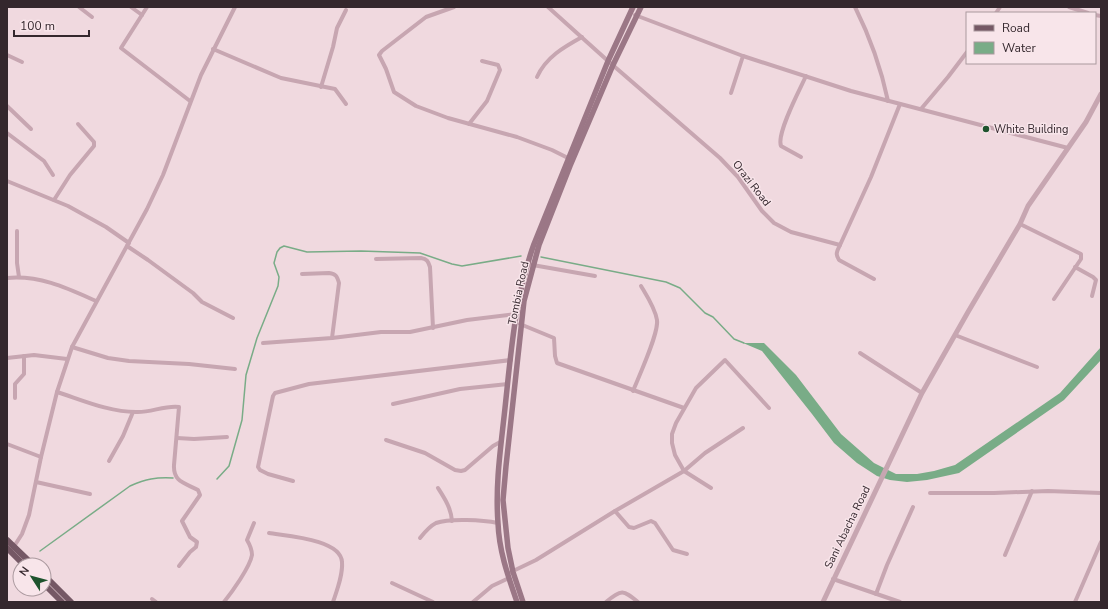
<svg xmlns="http://www.w3.org/2000/svg" width="1108" height="609" font-family="'Nunito Sans',sans-serif">
	<rect width="100%" height="100%" fill="#f0d9df"/>
	<polygon fill="#79ac87" points="743,343 764,343 796,375 841,434 874,463 896,474 917,474 934,471 955,465 1060,393 1101,347 1101,360 1064,400 959,473 927,480 907,482 890,480 877,476 857,463 834,443 812,414 762,351"/>
	<g fill="none" stroke-linecap="round" stroke-linejoin="round">
		<g stroke="#79ac87" stroke-width="1.5">
			<polyline points="541,257 666,282 680,288 705,313 713,317 734,339 744,343"/>
			<polyline points="217,479 229,466 242,420 246,375 257,338 278,286 279,277 274,263 277,252 280,248 284,246 307,252 361,251 420,253 452,264 462,266 521,256"/>
			<path d="M40,551l90,-65c16,-7 26,-9 43,-8"/>
		</g>
		<g stroke="#c7a6b1" stroke-width="4">
			<polyline points="79,7 92,17"/>
			<polyline points="131,7 142,15"/>
			<polyline points="147,7 121,48 190,101"/>
			<polyline points="454,7 426,17 382,51 379,55 386,69 394,92 416,106 448,118 517,137 552,150 570,159"/>
			<polyline points="548,7 608,61 720,158 738,177 762,211 774,223 791,232 840,245 871,177 900,104"/>
			<path d="M855,7c15,30 26,61 33,94"/>
			<polyline points="1069,7 1088,13"/>
			<polyline points="996,13 1000,7"/>
			<polyline points="635,15 743,56 851,91 1068,148"/>
			<polyline points="1095,15 1101,16"/>
			<polyline points="213,49 281,78 335,89 346,104"/>
			<polyline points="7,55 22,62"/>
			<path d="M537,77c9,-20 27,-30 45,-40"/>
			<polyline points="321,87 333,47 337,28 346,10"/>
			<polyline points="731,93 743,56"/>
			<polyline points="7,106 31,129"/>
			<polyline points="921,109 948,77 967,52"/>
			<polyline points="469,124 487,101 500,70 498,65 482,61"/>
			<polyline points="7,133 44,161 53,175"/>
			<path d="M801,157l-20,-11c-5,-12 19,-57 25,-70"/>
			<polyline points="7,181 68,206 106,227 129,243"/>
			<polyline points="54,200 70,175 94,146 94,142 78,124"/>
			<polyline points="1020,224 1081,254 1081,259 1054,299"/>
			<polyline points="17,231 17,263 19,277"/>
			<path d="M840,245c-3,6 -5,9 -1,15l35,19"/>
			<polyline points="127,246 148,260 193,293 202,302 233,318"/>
			<path d="M376,259l45,-1c6,1 7,3 9,9l3,61"/>
			<polyline points="527,264 595,276"/>
			<polyline points="1075,267 1093,277 1096,280 1092,296"/>
			<path d="M302,274l27,-1c7,1 8,3 10,10l-7,55"/>
			<path d="M7,278c33,-3 60,10 89,23"/>
			<polyline points="520,324 554,338 555,356 557,363 684,408"/>
			<polyline points="955,335 1037,367"/>
			<polyline points="263,343 332,338 381,332 410,332 467,320 516,314"/>
			<polyline points="72,347 108,358 129,361 189,364 235,369"/>
			<polyline points="860,353 922,393"/>
			<polyline points="7,358 34,355 67,359"/>
			<path d="M633,391c6,-15 26,-58 24,-71 -2,-12 -10,-24 -16,-34"/>
			<path d="M57,392c25,8 52,20 79,20 14,1 29,-7 43,-5l-5,58c-1,17 11,18 24,25l2,5 -18,26 8,16 7,5 -1,5 -6,5 -11,14"/>
			<polyline points="15,398 15,384 24,374 24,356"/>
			<polyline points="393,404 460,389 508,384"/>
			<polyline points="177,438 194,439 227,437"/>
			<polyline points="386,440 425,453 455,470 461,471 465,470 493,446 502,441"/>
			<polyline points="7,444 41,457"/>
			<polyline points="109,461 123,436 133,412"/>
			<polyline points="293,481 268,474 260,470 258,467 273,396 275,393 309,384 511,360"/>
			<polyline points="36,482 90,494"/>
			<path d="M438,488c7,11 13,20 14,33"/>
			<polyline points="711,488 684,471 675,455 672,443 672,434 676,423 696,388 725,360 769,408"/>
			<polyline points="930,493 994,493 1048,491 1101,493"/>
			<polyline points="615,511 629,527 634,528 651,521 655,523 673,550 687,554"/>
			<path d="M269,533c17,3 72,6 73,29 1,13 -5,28 -9,40"/>
			<path d="M420,538c4,-5 10,-12 16,-15 14,-5 47,-3 62,0"/>
			<polyline points="13,548 22,534 29,515 41,457 57,392 72,347 147,209 163,175 201,75 235,7"/>
			<polyline points="1005,555 1032,491"/>
			<polyline points="511,572 536,560 615,511 684,471 705,453 743,428"/>
			<polyline points="833,579 900,602"/>
			<polyline points="392,583 433,602"/>
			<polyline points="876,594 887,565 913,507"/>
			<polyline points="152,599 156,602"/>
			<path d="M224,602c8,-10 26,-35 28,-47 0,-6 -2,-10 -5,-15l7,-17"/>
			<polyline points="473,602 492,586 509,578"/>
			<path d="M606,602c16,-13 17,-12 32,0"/>
			<polyline points="1075,602 1101,542"/>
		</g>
		<polyline stroke="#c7a6b1" stroke-width="5" points="823,602 922,393 968,312 1020,224 1028,206 1086,122 1101,94"/>
		<g stroke="#9b7786" stroke-width="5.5">
			<path d="M517,602c-9,-26 -18,-51 -19,-79 -3,-39 3,-77 7,-115 6,-56 10,-111 29,-164l74,-183 25,-54"/>
			<polyline points="523,602 513,572 508,548 503,500 506,466 524,301 539,245 570,166 613,65 641,7"/>
		</g>
		<g stroke="#755865" stroke-width="6">
			<polyline points="7,540 33,565"/>
			<polyline points="7,548 24,565"/>
			<polyline points="44,575 71,602"/>
			<polyline points="44,584 62,602"/>
		</g>
	</g>
	<circle fill="#1e532d" stroke="#f8e5ea" stroke-width="1.5" cx="986" cy="129" r="4"/>
	<g text-anchor="middle" stroke-width="3" stroke-linejoin="round" paint-order="stroke">
		<g font-size="11" fill="#34272d" stroke="#f8e5ea" text-anchor="start">
			<text x="994" y="133">White Building</text>
		</g>
		<g font-size="11" fill="#34272d" stroke="#f8e5ea">
			<text transform="translate(752 183) rotate(52)" y="4">Orazi Road</text>
			<text transform="translate(518 293) rotate(-78)" y="4">Tombia Road</text>
			<text transform="translate(847 527) rotate(-64)" y="4">Sani Abacha Road</text>
		</g>
	</g>
	<rect width="1108" height="609" fill="none" stroke="#34272d" stroke-width="16"/>
	<rect x="966" y="12" width="130" height="52" fill="#f8e5ea" stroke="#aa999e"/>
	<rect x="974" y="25" width="20" height="6" fill="#755865" stroke="#aa999e"/>
	<text x="1002" y="32" font-size="12" fill="#34272d">Road</text>
	<rect x="974" y="42" width="20" height="12" fill="#79ac87" stroke="#aa999e"/>
	<text x="1002" y="52" font-size="12" fill="#34272d">Water</text>
	<g transform="translate(32 577) rotate(306)"><circle r="19" fill="#f8e5ea" stroke="#aa999e"/>
	<path d="M0-3L7 15L0 10L-7 15Z" fill="#1e532d"/>
	<text y="-6" font-size="11" font-weight="bold" text-anchor="middle" fill="#34272d">N</text>
	</g>
	<path d="M14 30v6h75v-6" fill="none" stroke="#34272d" stroke-width="2"/>
	<text x="20" y="30" font-size="12" fill="#34272d" stroke="#f8e5ea" stroke-width="3" paint-order="stroke">100 m</text>
</svg>
